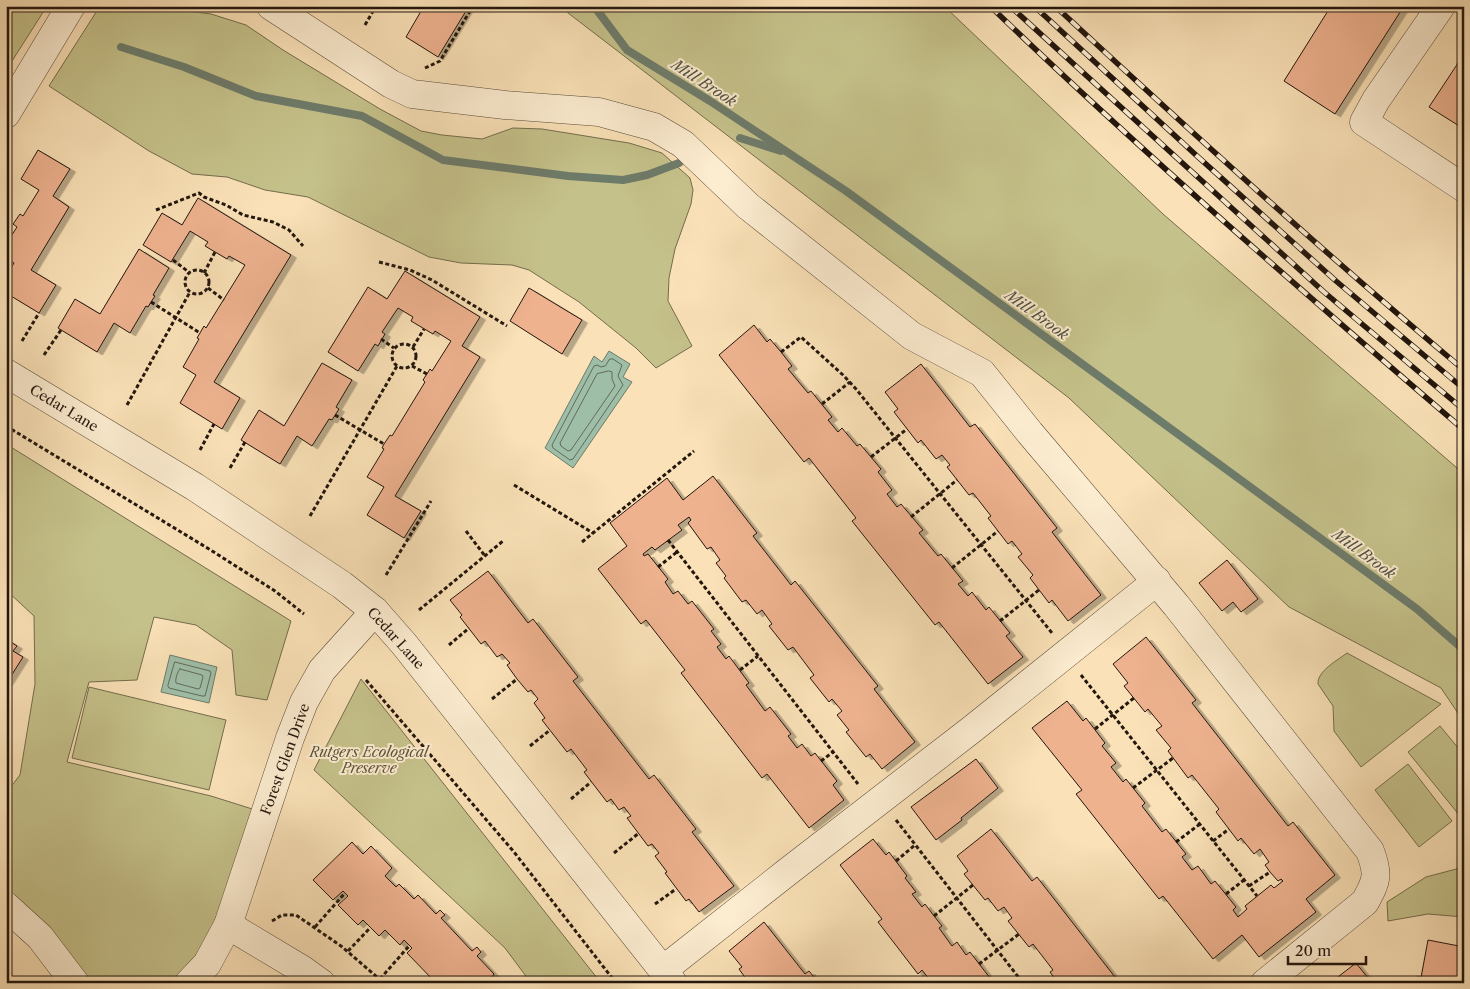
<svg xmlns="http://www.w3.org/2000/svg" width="1470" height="989" font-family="'Libre Caslon Text',serif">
	<defs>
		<filter id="shadow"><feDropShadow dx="5.5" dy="3" stdDeviation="0" flood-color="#0004"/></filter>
	</defs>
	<rect width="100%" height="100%" fill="#fae1b7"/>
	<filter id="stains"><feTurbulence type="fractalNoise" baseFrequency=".004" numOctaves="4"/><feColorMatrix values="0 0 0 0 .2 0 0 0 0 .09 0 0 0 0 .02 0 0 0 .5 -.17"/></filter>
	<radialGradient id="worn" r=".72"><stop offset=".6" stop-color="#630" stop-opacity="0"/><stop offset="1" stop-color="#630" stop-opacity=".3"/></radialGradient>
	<g fill="#c5c18a" stroke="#746c4c">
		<polygon points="6,6 47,6 12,61 6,57"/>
		<polygon points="100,6 166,6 179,10 211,14 246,25 283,50 380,109 421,131 442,135 482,139 513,128 542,129 629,143 662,153 690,178 693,190 691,204 675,249 669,278 668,301 692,346 656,368 636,348 579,302 529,270 512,265 461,263 429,257 308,197 265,190 227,177 192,174 149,151 49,86"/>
		<polygon points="559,6 944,6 1163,214 1464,474 1464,722 1441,688 1289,607 1069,398"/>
		<polygon points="6,444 291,621 267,700 236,695 232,650 196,625 154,617 137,680 89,682 67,762 211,796 265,813 187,983 75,983 6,906 6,793 20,775 35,684 34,616 6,590"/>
		<path d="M1347,653l94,51 -80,63 -27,-36 -1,-25 -15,-22c-1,-13 20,-24 29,-31z"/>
		<polygon points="361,679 601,983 531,983 505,948 314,770"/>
		<polygon points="89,687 226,720 209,790 72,758"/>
		<polygon points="1440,726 1464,755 1464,821 1408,752"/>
		<polygon points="1408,764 1452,821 1419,847 1375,790"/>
		<polygon points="1464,867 1464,917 1428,914 1388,921 1387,902 1426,877"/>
	</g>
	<g fill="#9fbea8" stroke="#6d7b6a">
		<polygon points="609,351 630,364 623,377 632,382 573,468 545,448 594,356 602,362"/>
		<polygon points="170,655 217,667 209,703 161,692"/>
	</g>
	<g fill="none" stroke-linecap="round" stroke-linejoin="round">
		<g stroke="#616a5a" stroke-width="1">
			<polygon points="610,359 613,359 622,365 618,376 623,385 573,459 570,460 553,448 552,445 594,366 597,365 601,367 605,366"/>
			<polygon points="609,371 612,372 612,379 615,386 571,450 568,451 561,446 560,443 597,374"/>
			<polygon points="175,662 210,671 211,673 205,696 202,696 169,688 168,686"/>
			<path d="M180,669l22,6 1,2 -3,11 -2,1 -22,-6c-1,-3 1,-11 4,-14z"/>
		</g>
		<g stroke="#6d7b6a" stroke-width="8">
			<polyline points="594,6 627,50 710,101 846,191 1417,609 1464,650"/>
			<polyline points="121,47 184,67 256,96 362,116 443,160 568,176 623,180 647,175 679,163"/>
			<polyline points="740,138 781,151"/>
		</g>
	</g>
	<g fill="#eeb28f" stroke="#23160d" filter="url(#shadow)">
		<polygon points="424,6 469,6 438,57 406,37"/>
		<polygon points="1331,6 1404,6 1335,114 1284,81"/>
		<polygon points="1464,54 1464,129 1429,107"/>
		<polygon points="38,150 70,169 53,196 69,207 31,270 56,285 39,313 6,293 6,276 14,263 6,258 6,244 17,227 13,224 20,214 23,216 39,190 21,179"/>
		<polygon points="198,198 291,255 214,382 240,398 222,429 180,403 196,375 183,367 199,339 197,338 200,333 204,326 206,328 245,265 229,256 227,259 205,246 208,242 190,231 171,262 143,245 162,213 182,225"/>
		<polygon points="139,249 169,268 153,295 155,296 151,302 148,307 146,306 130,333 114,323 97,352 58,328 75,299 100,314"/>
		<polygon points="405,271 480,317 462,346 480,357 395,496 421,511 404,538 367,515 384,487 367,477 384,449 382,448 384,444 390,435 392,436 425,382 423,380 430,369 432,371 451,341 435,331 433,334 411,321 413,317 398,308 382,332 385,334 378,346 375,344 358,371 328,352 368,287 387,299"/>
		<polygon points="529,288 582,320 562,354 510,321"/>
		<polygon points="754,325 767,342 770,339 781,352 792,366 788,369 808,393 811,391 832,417 828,420 838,432 842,428 857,446 860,444 881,469 878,472 892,490 887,494 897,507 901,504 923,530 919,533 938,556 941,554 963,581 958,584 968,596 972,592 986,610 989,607 1010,633 1006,636 1023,657 988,684 939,622 935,625 852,521 856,518 809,458 804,462 719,355"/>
		<polygon points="322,363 352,380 336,407 339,409 332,420 329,419 312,446 297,436 280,464 241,440 259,410 284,426"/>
		<polygon points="921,364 970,427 975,424 1057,528 1052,532 1101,595 1068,621 1052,600 1049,603 1030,578 1033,575 1018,557 1022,554 1012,541 1008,544 988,518 991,516 973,493 969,495 947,467 950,465 942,455 936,459 921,440 918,443 894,412 898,409 885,392"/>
		<polygon points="713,476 757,533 753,536 791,585 795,581 878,686 874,689 915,742 882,769 870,754 866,757 846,732 849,730 837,715 842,711 832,699 829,702 810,678 814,675 793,647 788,650 769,626 772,624 762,610 757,614 746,600 742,602 724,578 726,576 716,563 720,560 711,547 707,549 688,523 691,520 689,517 678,525 682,530 655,550 652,547 643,554 644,556 648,554 668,579 665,582 673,594 678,591 688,604 692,601 714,629 711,631 721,644 717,647 726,659 729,656 749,683 746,685 765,711 770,707 791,734 788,736 797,748 802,744 811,756 815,753 837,781 833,785 844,800 809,828 767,774 762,778 681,673 685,670 646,620 641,624 598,569 627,546 610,523 667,478 683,500"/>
		<polygon points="1227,560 1258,599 1241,612 1233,602 1222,611 1199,583"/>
		<polygon points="488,571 528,623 533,619 578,677 573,681 649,779 654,775 696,829 692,832 734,886 699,912 689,899 686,901 665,873 667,872 655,856 659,853 652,844 648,846 627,818 631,816 624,807 619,810 611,799 607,802 584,772 587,770 571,749 567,752 542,720 545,718 534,703 538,699 531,690 528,692 517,679 507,665 510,663 502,654 497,657 485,641 481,644 460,617 462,615 450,600"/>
		<polygon points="1146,637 1196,700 1192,703 1288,826 1293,822 1335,875 1306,899 1316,912 1259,957 1242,935 1213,959 1163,896 1159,899 1076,794 1082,790 1032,728 1067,701 1083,721 1086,718 1105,743 1102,746 1116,763 1111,767 1123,782 1126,779 1145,803 1142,806 1162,832 1166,829 1186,854 1182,857 1192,870 1198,866 1211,884 1215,881 1236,907 1233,910 1238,917 1247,909 1245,906 1271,885 1274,888 1283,881 1281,879 1278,881 1270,872 1265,865 1269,862 1260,849 1254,854 1241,838 1238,841 1216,812 1219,809 1192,775 1188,778 1168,751 1171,748 1156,730 1162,726 1148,709 1145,712 1124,686 1128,683 1113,664"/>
		<polygon points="6,639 17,646 13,651 23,657 6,684"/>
		<polygon points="976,759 998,788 961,818 962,820 936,840 911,807"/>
		<polygon points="991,829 1032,881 1037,877 1118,981 1116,983 1058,983 1050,972 1053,970 1033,944 1029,947 1008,921 1012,918 1004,907 998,911 988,898 985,900 964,874 968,871 957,856"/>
		<polygon points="873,839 886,855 889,852 907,876 905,878 916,892 912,894 922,907 925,904 934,916 942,926 939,928 952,946 957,942 966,955 970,952 990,978 986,981 987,983 932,983 922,970 918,974 878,922 882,919 840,865"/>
		<polygon points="352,842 363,854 371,846 392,868 385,876 396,887 399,884 414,899 418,895 436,914 440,910 445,915 441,918 472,951 477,947 481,952 477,956 494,974 492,977 497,983 447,983 443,978 438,983 436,983 407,953 412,948 404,940 400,945 385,930 379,936 363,920 358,925 338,905 348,896 343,891 333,900 313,880"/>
		<polygon points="764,922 805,974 809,971 819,983 749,983 739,969 742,967 729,951"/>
		<polygon points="1461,932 1464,933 1464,983 1420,983 1428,940 1459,946"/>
		<polygon points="1356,963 1372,983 1330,983"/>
	</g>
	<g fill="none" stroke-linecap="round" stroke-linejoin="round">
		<g stroke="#594938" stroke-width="29">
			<g id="minor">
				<path d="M271,6l120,78 21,10 93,11 94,7 55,15 29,17 65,62 164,130 70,37 48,60 146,172 194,246c9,24 7,29 -5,51l-100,81"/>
				<polyline points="1441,6 1376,100 1364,122 1464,188"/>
				<polyline points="6,114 71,6"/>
				<polyline points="6,373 195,487 342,585 375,611 404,644 673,983"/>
				<polyline points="6,906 40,937 75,983"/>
				<polyline points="228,925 303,970 321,983"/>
				<polyline points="663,970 786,873 971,730 1157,581"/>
				<polyline points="189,983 207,964 228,925 290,738 304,702 322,670 375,611"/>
			</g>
		</g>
		<g stroke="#23160d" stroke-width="3" stroke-dasharray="4 2.5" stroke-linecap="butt">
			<polyline points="365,25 376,6"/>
			<polyline points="425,68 440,61 473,6"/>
			<polyline points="156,210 199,193 204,197 226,205 243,215 273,222 289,230 303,246"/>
			<polyline points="173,260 190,273"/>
			<polyline points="379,262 410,270 432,280 507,326"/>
			<circle cx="197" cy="282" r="12"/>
			<polyline points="204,273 215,252"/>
			<polyline points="208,288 224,300"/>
			<polyline points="151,302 200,333"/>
			<polyline points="381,339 394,348"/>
			<polyline points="22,341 39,313"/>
			<circle cx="404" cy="356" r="12"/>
			<polyline points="413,347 424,329"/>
			<polyline points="781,352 801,337 843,375 856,389 1052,633"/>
			<polyline points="44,355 61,330"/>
			<polyline points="412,366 427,374"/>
			<polyline points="822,404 850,382"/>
			<polyline points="127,405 190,292"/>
			<polyline points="335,415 384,444"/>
			<polyline points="6,426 209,549 275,591 304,614"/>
			<polyline points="200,450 214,424"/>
			<polyline points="871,457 907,429"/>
			<polyline points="230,468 245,442"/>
			<polyline points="514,485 593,533"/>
			<polyline points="310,516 397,366"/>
			<polyline points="911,517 957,480"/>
			<polyline points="466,531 485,556"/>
			<polyline points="668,540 858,784"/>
			<polyline points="582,542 694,451"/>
			<polyline points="658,567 677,552"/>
			<polyline points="952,568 998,531"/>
			<polyline points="386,575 431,501"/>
			<polyline points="419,610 503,541"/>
			<polyline points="1000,621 1039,590"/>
			<polyline points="449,645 469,628"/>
			<polyline points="740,670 758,656"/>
			<polyline points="1081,675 1257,896"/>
			<polyline points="366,680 514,852 616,983"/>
			<polyline points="492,699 517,679"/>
			<polyline points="1095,729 1134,698"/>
			<polyline points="530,746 550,730"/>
			<polyline points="821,761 833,752"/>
			<polyline points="1133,788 1173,758"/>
			<polyline points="571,799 591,782"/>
			<polyline points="896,820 1023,983"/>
			<polyline points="1213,841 1229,829"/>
			<polyline points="1176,842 1200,824"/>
			<polyline points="614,853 639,833"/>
			<polyline points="896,861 915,845"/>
			<polyline points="1249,886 1270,872"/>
			<polyline points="1226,894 1244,880"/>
			<polyline points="655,904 676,889"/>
			<polyline points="934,916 973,885"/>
			<polyline points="272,921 282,915 296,915 341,946 384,983"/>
			<polyline points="315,927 345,893"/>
			<polyline points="348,951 370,928"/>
			<polyline points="979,964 1019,934"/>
			<polyline points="380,979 409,946"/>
			<polyline points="742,983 746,979"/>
			<polyline points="1417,983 1418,976"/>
		</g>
		<use href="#minor" stroke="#fcecd0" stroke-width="28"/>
		<g stroke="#23160d" stroke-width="5.5">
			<g id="rail">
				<path d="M990,6c153,147 313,286 474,424"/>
				<polyline points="1010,6 1324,292 1464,410"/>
				<polyline points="1034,6 1197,156 1336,281 1464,389"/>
				<path d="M1055,6c134,124 269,247 409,364"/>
			</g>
		</g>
		<use href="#rail" stroke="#fcecd0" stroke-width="4" stroke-dasharray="11" stroke-linecap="butt"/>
	</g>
	<g text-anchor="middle" stroke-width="4" stroke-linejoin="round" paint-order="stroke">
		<g font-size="14" fill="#23160d" stroke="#fcecd0">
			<text transform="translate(64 408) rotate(31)" y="5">Cedar Lane</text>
			<text transform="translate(396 638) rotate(48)" y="5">Cedar Lane</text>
			<text transform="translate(285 759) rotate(-70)" y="5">Forest Glen Drive</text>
		</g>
		<g font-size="14" font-style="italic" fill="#5c5239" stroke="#fcecd0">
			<text x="369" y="757">Rutgers Ecological<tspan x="369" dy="16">Preserve</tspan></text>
		</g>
		<g font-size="15" font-style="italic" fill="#4e5143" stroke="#fcecd0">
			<text transform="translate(704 83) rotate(33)" y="5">Mill Brook</text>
			<text transform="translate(1037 315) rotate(36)" y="5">Mill Brook</text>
			<text transform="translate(1364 554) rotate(36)" y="5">Mill Brook</text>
		</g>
	</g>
	<rect width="1470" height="989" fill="none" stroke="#fae1b7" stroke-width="25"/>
	<rect x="8" y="8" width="1455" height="974" fill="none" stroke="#23160d" stroke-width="2.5"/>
	<rect x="12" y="12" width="1445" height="964" fill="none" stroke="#23160d"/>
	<path d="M1288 956v8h78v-8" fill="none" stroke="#23160d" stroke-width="2.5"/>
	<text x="1295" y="956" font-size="15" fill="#23160d" stroke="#fcecd0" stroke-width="4" paint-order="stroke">20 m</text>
	<rect width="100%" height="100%" filter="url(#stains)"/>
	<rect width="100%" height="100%" fill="url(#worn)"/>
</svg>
